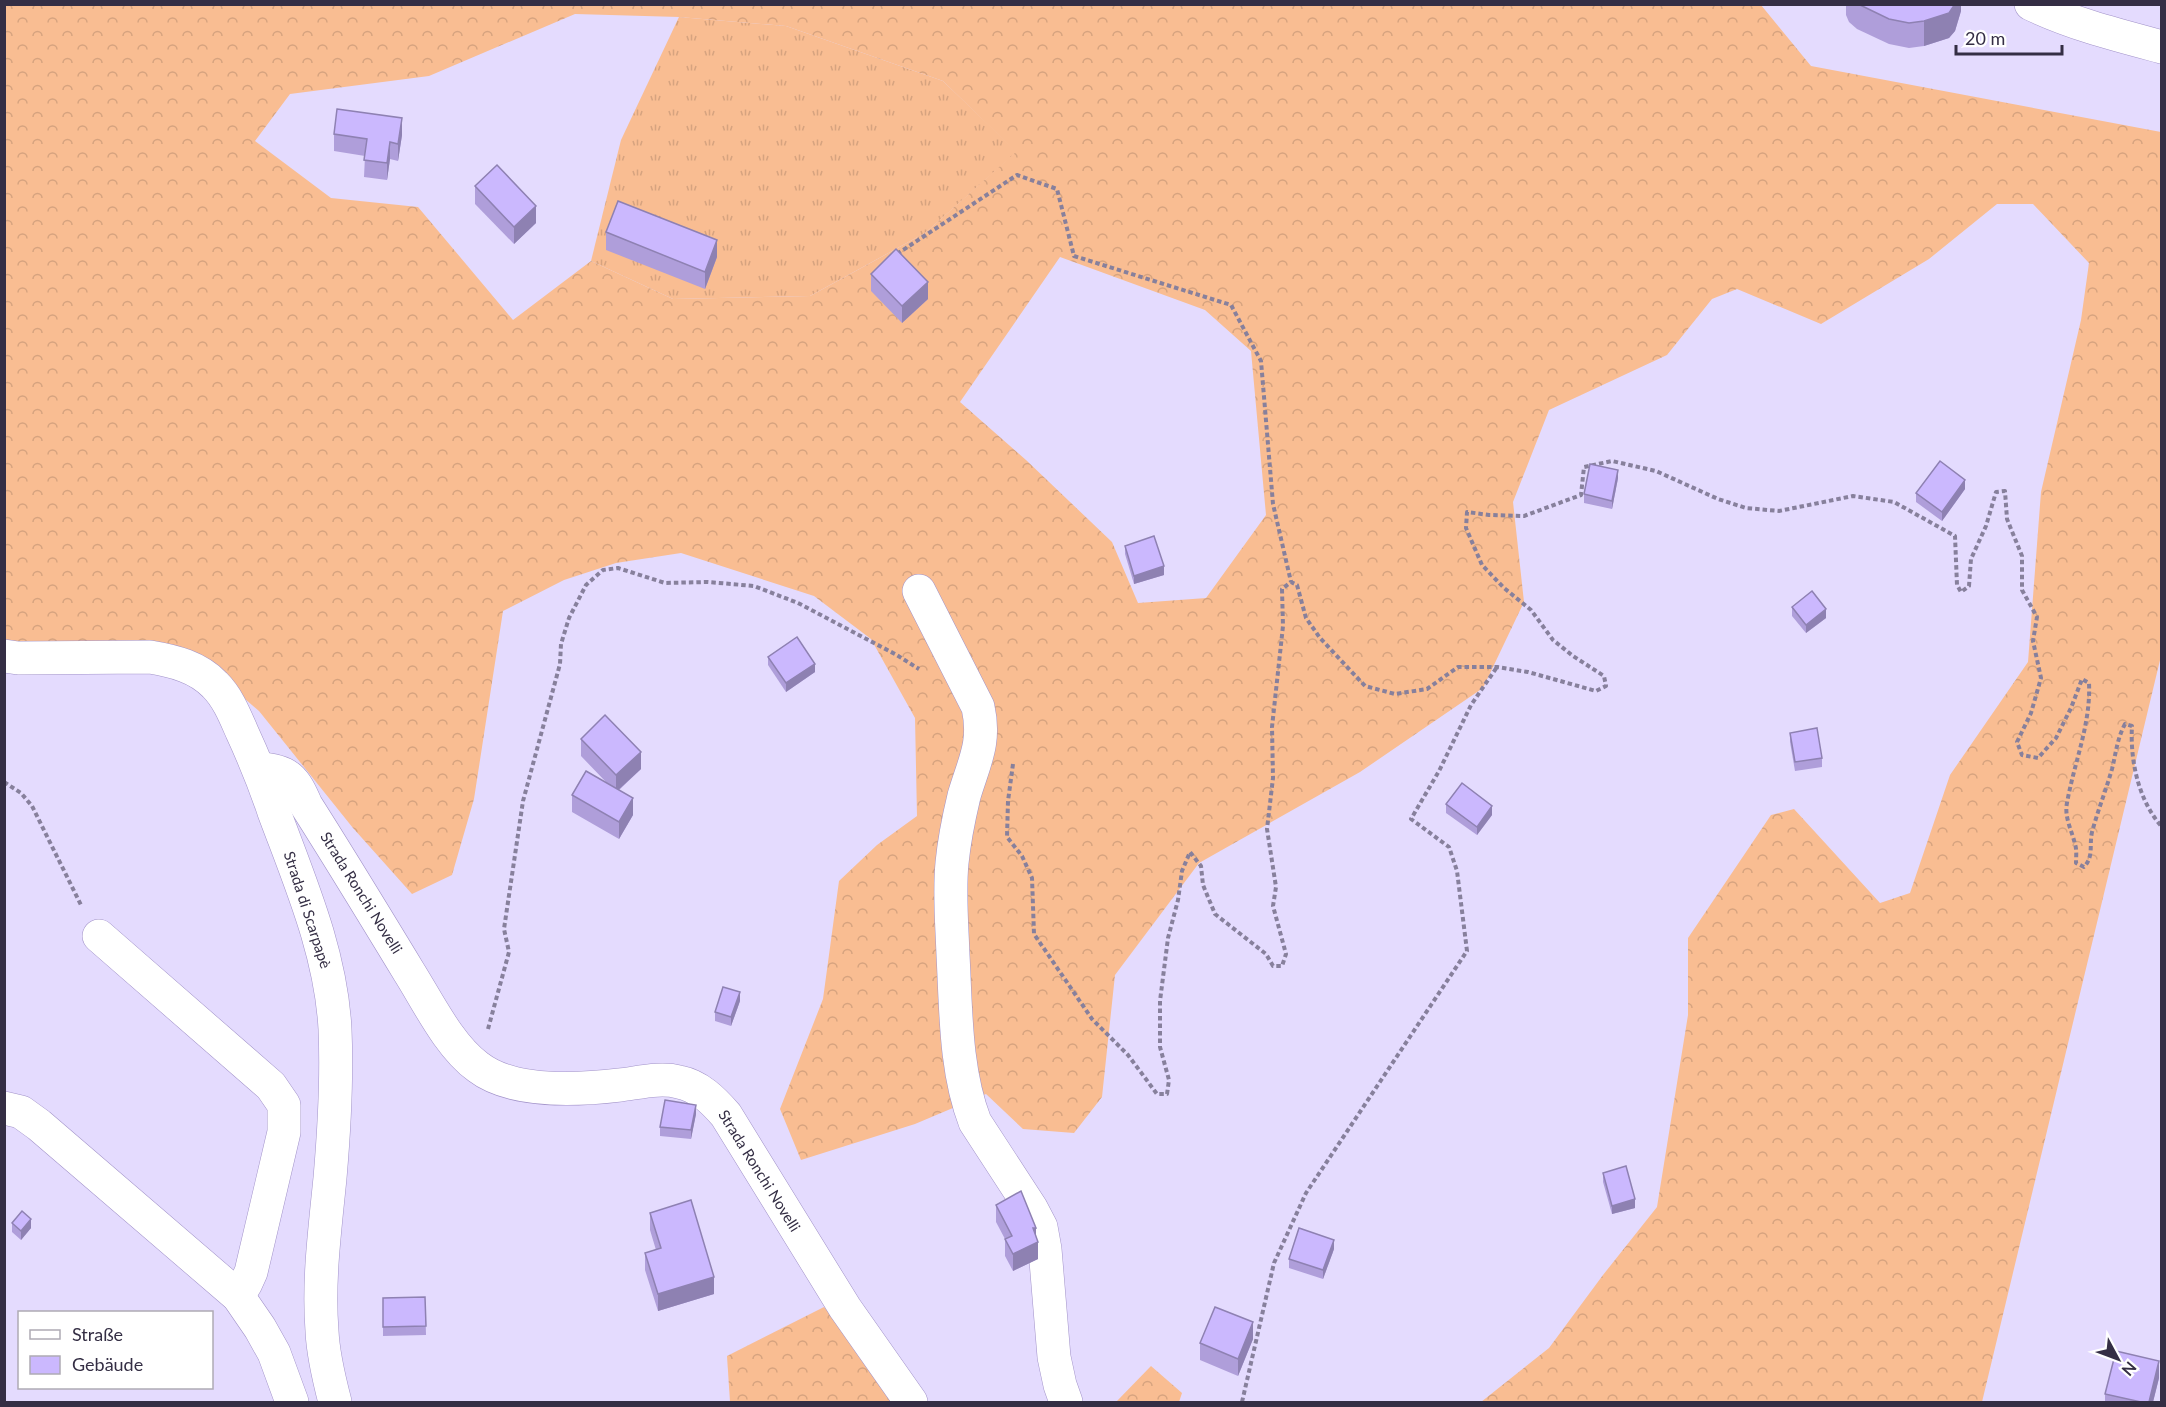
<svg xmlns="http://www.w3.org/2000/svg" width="2166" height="1407" font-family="Lato,sans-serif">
	<defs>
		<pattern id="grass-tufts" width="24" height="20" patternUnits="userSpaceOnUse" patternTransform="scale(1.5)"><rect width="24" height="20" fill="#f9bd92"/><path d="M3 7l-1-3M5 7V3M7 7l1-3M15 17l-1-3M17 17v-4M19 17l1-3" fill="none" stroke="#d6a37f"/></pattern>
		<pattern id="forest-crowns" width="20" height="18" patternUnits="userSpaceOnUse" patternTransform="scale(1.5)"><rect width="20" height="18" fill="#f9bd92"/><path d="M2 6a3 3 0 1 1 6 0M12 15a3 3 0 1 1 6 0" fill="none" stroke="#d6a37f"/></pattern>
	</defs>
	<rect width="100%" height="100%" fill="#e4dbfe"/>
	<polygon fill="url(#grass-tufts)" points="679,17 786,26 943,81 1017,152 925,233 810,296 673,299 591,261 621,140"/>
	<g fill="url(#forest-crowns)" fill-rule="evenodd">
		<path d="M4,5h1757l50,61 350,66v524l-179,746h-501l68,-54 54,-73 54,-68 31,-192v-77l83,-123 23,-6 86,94 30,-10 40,-118 78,-113 13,-170 40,-172 8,-57 -56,-59h-36l-68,55 -108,65 -84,-35 -25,10 -45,56 -118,55 -36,92 11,100 -41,86 -123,84 -161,91 -84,112 -13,122 -28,36 -51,-4 -37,-35 -71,30 -114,36 -21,-51 43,-110 16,-118 38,-36 40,-29 -2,-98 -44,-79 -57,-43 -133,-43 -65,10 -52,17 -61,31 -29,188 -22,76 -40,19 -59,-66 -94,-117 -52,-45 -202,-5zM575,14l104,3 107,9 157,55 73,71 -91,81 -115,63 -137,3 -82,-38 -78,59 -95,-113 -87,-9 -76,-57 35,-47 139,-18zM1060,257l145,53 46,41 15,164 -60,83 -68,5 -26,-61 -86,-82 -66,-58z"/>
		<polygon points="824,1307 908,1402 730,1402 727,1356"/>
		<polygon points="1151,1366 1182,1393 1179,1402 1116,1402"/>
	</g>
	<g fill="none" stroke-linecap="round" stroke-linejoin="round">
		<g stroke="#a293c9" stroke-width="34">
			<g id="minor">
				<path d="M2031,4c42,20 86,31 131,43"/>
				<path d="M919,591l59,116c8,36 -4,55 -14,89 -5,21 -10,46 -12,67 -3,31 0,62 1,92 3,55 2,115 22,167l56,86 10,19 4,22 9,108 6,28 6,17"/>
				<path d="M4,656l14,2 132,-1c24,4 48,10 65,28 13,13 20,31 27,47 12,26 23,53 32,80 26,70 57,141 61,217 2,46 -1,103 -5,149 -5,51 -12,102 -8,153 1,24 7,48 13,71"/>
				<path d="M259,769c29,1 36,10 47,36 35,55 69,111 103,167 19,30 40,74 69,95 35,27 100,23 142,18 18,-2 40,-8 59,-3 20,4 34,18 47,33l119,193 66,94"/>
				<polyline points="99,936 271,1086 284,1105 284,1132 251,1272 246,1283 238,1296"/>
				<polyline points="4,1108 21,1112 39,1125 238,1296 260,1328 274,1353 292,1402"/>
			</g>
		</g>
		<g stroke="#87809c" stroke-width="4" stroke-dasharray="4.5 3" stroke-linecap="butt">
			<polyline points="897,254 1017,175 1057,189 1074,256 1231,305 1261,361 1273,504 1291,582"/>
			<path d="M1013,764l-5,37 -1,36 15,19 10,22 2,56 58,85 36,36 29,39h10l2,-14 -9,-33v-46l8,-63 10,-38 4,-29 8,-19 11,14 2,19 12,29 51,40 7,12h9l4,-12 -13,-48 3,-19 -9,-58 6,-51 -1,-51 11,-101 -1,-37 9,-7 6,3 9,33 14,20 45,48 30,8 32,-5 31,-22h39l31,5 68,19 10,-5 -2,-10 -31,-20 -20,-16 -22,-30 -27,-22 -22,-23 -16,-37 1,-16 22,3 35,1 57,-21 3,-28 28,-6 44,10 62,28 28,9 33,3 74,-15 41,6 61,34 2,49 4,7 8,-6 2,-27 15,-33 10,-34 9,-1 2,28 15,37v34l15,27 -4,24 8,37 -10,35 -14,29 5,13 16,3 18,-20 15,-30 11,-29 7,4c2,41 -15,80 -22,120 -3,14 5,28 8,41 2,6 1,13 1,19l8,4c10,-11 5,-21 8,-35 6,-22 14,-42 20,-63 4,-16 5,-30 13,-45l7,2c-2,34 6,74 30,101"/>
			<polyline points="4,782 21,793 32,806 82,907"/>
			<polyline points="488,1029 509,952 504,929 523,801 560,664 561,644 569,618 586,585 603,570 618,568 665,583 708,582 754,586 798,603 895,654 919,669"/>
			<polyline points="1242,1402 1274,1263 1306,1193 1467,951 1457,871 1449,847 1411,819 1439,771 1471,705 1497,667"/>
		</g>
		<use href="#minor" stroke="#fff" stroke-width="33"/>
	</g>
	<g fill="#af9eda">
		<polygon points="1846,4 1961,4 1961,11 1955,31 1949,38 1924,46 1909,48 1889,44 1857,29 1849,22 1846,15"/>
		<polygon points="334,134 402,135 398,161 390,159 387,180 364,177 365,156 334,151"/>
		<polygon points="475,186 536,223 514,244 475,204"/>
		<polygon points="606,232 717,257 705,289 606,250"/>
		<polygon points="871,274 928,299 902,323 871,291"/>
		<polygon points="1618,478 1612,509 1584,503 1584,494"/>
		<polygon points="1965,489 1942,521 1916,502 1916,493"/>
		<polygon points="1125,546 1164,575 1134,584 1125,554"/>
		<polygon points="1792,607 1826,618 1806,633 1792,616"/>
		<polygon points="768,657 815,672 786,692 768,665"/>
		<polygon points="1790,733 1822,758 1822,767 1795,771 1790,742"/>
		<polygon points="581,739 641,769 619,790 633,815 619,839 572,812 572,795 606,782 581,756"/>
		<polygon points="1446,804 1492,815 1477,835 1446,813"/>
		<polygon points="740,1001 731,1026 715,1021 715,1012"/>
		<polygon points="696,1114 691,1139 660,1136 660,1127"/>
		<polygon points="1603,1173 1635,1208 1612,1214 1603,1182"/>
		<polygon points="996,1205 1036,1238 1038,1259 1013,1271 1005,1256 1005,1239 996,1222"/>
		<polygon points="650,1213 714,1294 658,1311 645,1270 645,1253 656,1250 650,1230"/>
		<polygon points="12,1223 31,1228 21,1240 12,1232"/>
		<polygon points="1334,1249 1323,1279 1289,1268 1289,1259"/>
		<polygon points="425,1297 426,1335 383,1336 383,1298"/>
		<polygon points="1253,1339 1238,1376 1200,1360 1200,1343"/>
		<polygon points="2159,1378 2153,1402 2105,1402 2105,1394"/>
	</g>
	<g fill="#8e81b2">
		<polygon points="1955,4 1961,4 1961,11 1955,31 1949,38 1924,46 1924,21"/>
		<polygon points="402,118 402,135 398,161 398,144"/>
		<polygon points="390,142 390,159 387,180 387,163"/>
		<polygon points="536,206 536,223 514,244 514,227"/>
		<polygon points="717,240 717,257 705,289 705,272"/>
		<polygon points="928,282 928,299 902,323 902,306"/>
		<polygon points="1618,470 1618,478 1612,509 1612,501"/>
		<polygon points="1965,480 1965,489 1942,521 1942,512"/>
		<polygon points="1164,566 1164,575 1134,584 1134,576"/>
		<polygon points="1826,609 1826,618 1806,633 1806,625"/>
		<polygon points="815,664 815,672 786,692 786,683"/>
		<polygon points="641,752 641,769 616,792 616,775"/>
		<polygon points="633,798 633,815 619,839 619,822"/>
		<polygon points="1492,806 1492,815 1477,835 1477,827"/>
		<polygon points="740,992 740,1001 731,1026 731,1017"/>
		<polygon points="696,1105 696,1114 691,1139 691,1130"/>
		<polygon points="1635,1199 1635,1208 1612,1214 1612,1206"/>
		<polygon points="31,1219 31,1228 21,1240 21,1231"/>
		<polygon points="1033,1228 1036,1228 1036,1243 1038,1242 1038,1259 1013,1271 1013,1254"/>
		<polygon points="1334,1240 1334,1249 1323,1279 1323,1270"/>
		<polygon points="714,1277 714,1294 658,1311 658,1294"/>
		<polygon points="1253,1322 1253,1339 1238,1376 1238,1359"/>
		<polygon points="2159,1361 2159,1378 2153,1402 2149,1402"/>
	</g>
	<g fill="#cbb8fe" stroke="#8e81b2" stroke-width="1.5">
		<polygon points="1858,4 1955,4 1949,13 1924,21 1909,23 1889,19"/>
		<polygon points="337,109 402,118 398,144 390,142 387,163 364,160 367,139 334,134"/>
		<polygon points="497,165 536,206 514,227 475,186"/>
		<polygon points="618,201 717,240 705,272 606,232"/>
		<polygon points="896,249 928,282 902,306 871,274"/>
		<polygon points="1940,461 1965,480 1942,512 1916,493"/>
		<polygon points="1590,464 1618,470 1612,501 1584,494"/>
		<polygon points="1154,536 1164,566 1134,576 1125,546"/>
		<polygon points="1812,591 1826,609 1806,625 1792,607"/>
		<polygon points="797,637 815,664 786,683 768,657"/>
		<polygon points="605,715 641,752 616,775 581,739"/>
		<polygon points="1817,728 1822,758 1795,762 1790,733"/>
		<polygon points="586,771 633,798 619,822 572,795"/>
		<polygon points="1462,783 1492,806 1477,827 1446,804"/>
		<polygon points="723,987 740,992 731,1017 715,1012"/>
		<polygon points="665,1100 696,1105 691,1130 660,1127"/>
		<polygon points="1626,1166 1635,1199 1612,1206 1603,1173"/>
		<polygon points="1021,1191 1036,1228 1033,1228 1038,1242 1013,1254 1005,1239 1012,1236 996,1205"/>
		<polygon points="691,1200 714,1277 658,1294 645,1253 661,1248 650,1213"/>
		<polygon points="22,1211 31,1219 21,1231 12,1223"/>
		<polygon points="1299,1228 1334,1240 1323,1270 1289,1259"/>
		<polygon points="425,1297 426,1326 383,1327 383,1298"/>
		<polygon points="1215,1307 1253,1322 1238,1359 1200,1343"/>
		<polygon points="2116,1351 2159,1361 2149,1402 2141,1402 2105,1394"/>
	</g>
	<g text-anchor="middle" stroke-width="6" stroke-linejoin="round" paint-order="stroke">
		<g font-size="15" fill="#342e44" stroke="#fff">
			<text transform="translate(361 893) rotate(58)" y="5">Strada Ronchi Novelli</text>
			<text transform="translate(307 910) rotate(72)" y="5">Strada di Scarpapè</text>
			<text transform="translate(759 1171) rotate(58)" y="5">Strada Ronchi Novelli</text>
		</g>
	</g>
	<rect width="2166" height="1407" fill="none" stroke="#342e44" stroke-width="12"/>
	<rect x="18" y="1311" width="195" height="78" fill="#ffffff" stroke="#aeabb4" stroke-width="1.5"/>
	<rect x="30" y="1330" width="30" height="9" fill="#ffffff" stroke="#aeabb4" stroke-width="1.5"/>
	<text x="72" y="1341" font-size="18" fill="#342e44">Straße</text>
	<rect x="30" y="1356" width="30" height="18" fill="#cbb8fe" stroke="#aeabb4" stroke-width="1.5"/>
	<text x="72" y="1371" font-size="18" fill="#342e44">Gebäude</text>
	<g transform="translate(2118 1359) rotate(131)" stroke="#ffffff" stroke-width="4.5" paint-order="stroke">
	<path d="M0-4.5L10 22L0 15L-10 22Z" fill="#342e44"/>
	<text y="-9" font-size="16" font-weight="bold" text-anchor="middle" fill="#342e44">N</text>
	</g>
	<path d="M1956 45v9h106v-9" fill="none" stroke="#342e44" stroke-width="3"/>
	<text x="1965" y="45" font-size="18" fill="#342e44" stroke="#ffffff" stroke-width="4.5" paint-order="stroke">20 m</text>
</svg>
